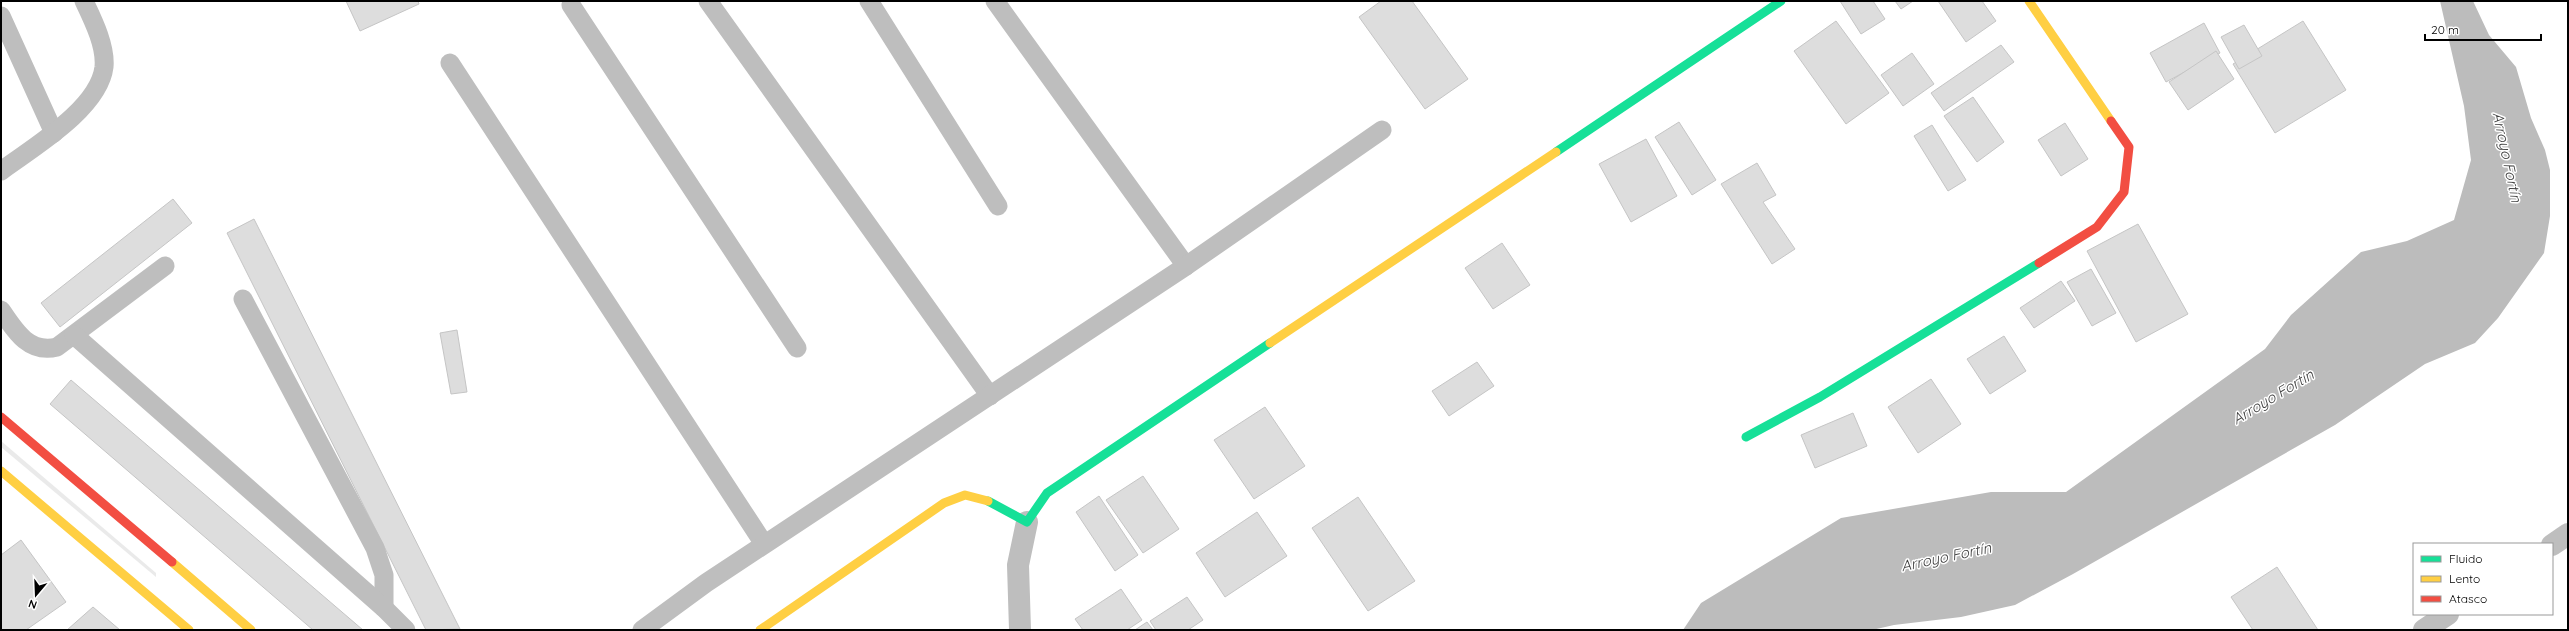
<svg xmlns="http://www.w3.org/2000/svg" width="2569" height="631" font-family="Quicksand,sans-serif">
	<rect width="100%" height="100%" fill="#fff"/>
	<polygon fill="#eaeaea" points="1,441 156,573 156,577 1,447"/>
	<polygon fill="#bcbcbc" points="2440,1 2473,1 2489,35 2516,67 2531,118 2545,150 2550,170 2550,216 2544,253 2498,318 2475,343 2425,364 2335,425 2073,574 2015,605 1961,617 1894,625 1872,630 1683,630 1701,603 1841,518 1991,492 2066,492 2265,349 2291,315 2361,252 2407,241 2454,220 2471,160 2464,106"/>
	<g fill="#ddd" stroke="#c5c5c5">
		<polygon points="346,1 418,1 419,4 360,31"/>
		<polygon points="1381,1 1412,1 1468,79 1425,109 1359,17"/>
		<polygon points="1840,1 1873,1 1885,19 1861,34"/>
		<polygon points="1895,1 1913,1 1901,9"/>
		<polygon points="1938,1 1982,1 1996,21 1966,42"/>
		<polygon points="1836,21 1889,93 1846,124 1794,51"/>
		<polygon points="2303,21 2346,90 2275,133 2233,64"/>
		<polygon points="2204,23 2220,53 2166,82 2150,53"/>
		<polygon points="2244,25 2262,56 2239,69 2221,37"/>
		<polygon points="2001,45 2014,62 1944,111 1931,93"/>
		<polygon points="2216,51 2234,79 2188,110 2169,82"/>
		<polygon points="1912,53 1934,84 1903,106 1881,75"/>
		<polygon points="1973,97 2004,142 1977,162 1944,116"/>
		<polygon points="1679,122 1716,180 1692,195 1655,137"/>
		<polygon points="2065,123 2088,159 2061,176 2038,140"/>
		<polygon points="1932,125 1966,180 1948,191 1914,136"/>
		<polygon points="1646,139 1677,196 1631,222 1599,164"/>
		<polygon points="1757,163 1776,195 1763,202 1795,249 1772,264 1721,184"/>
		<polygon points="173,199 192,223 60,327 41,303"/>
		<polygon points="254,219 460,629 426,630 227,233"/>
		<polygon points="2138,224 2188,314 2136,342 2087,251"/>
		<polygon points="1502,243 1530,285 1493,309 1465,268"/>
		<polygon points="2091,269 2116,313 2092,326 2067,282"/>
		<polygon points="2061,281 2075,301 2034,328 2020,308"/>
		<polygon points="457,330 467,392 451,394 440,333"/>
		<polygon points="2004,336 2026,371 1990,394 1967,359"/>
		<polygon points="1477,362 1494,386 1449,416 1432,391"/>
		<polygon points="1931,379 1961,424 1918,453 1888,407"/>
		<polygon points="71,380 363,630 313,630 50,404"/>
		<polygon points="1265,407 1305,466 1254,499 1214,440"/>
		<polygon points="1853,413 1867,446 1815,468 1801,435"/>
		<polygon points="1143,476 1179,529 1143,553 1106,500"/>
		<polygon points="1099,496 1138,555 1115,571 1076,512"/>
		<polygon points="1358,497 1415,581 1368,611 1312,528"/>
		<polygon points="1257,512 1287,556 1225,597 1196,553"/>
		<polygon points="21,540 66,602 26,630 1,630 1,555"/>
		<polygon points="2277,567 2318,630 2253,630 2231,597"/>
		<polygon points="1121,589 1142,620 1127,630 1083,630 1075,619"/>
		<polygon points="1187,597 1203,620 1188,630 1156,630 1150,621"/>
		<polygon points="93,607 120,630 67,630"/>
		<polygon points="1147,622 1153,630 1135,630"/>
	</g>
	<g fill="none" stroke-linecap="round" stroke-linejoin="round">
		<g stroke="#bebebe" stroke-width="19">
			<polyline points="708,1 990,396"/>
			<polyline points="869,1 998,206"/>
			<polyline points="995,1 1186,266"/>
			<polyline points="571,5 797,348"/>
			<polyline points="1,16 54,133"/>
			<polyline points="450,63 764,544"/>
			<path d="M1,171c31,-23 98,-62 103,-104 2,-21 -11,-47 -20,-66"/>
			<polyline points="243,299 375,548 384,575 384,608"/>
			<path d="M1,310c14,21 28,44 56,37l108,-81"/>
			<polyline points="74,335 384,608 406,630"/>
			<polyline points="642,630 706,583 1186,266 1382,130"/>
		</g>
		<g stroke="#bebebe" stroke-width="22">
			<polyline points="2552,545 2568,534"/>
			<polyline points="1020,630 1018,565 1027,522"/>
			<polyline points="2424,630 2448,614"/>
		</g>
		<g stroke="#16e098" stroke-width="9">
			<polyline points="1556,152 1781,1"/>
			<polyline points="1746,437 1820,397 2039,263"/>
			<polyline points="988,501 1027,522 1047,493 1270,343"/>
		</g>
		<g stroke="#ffcf43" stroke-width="9">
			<polyline points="2029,1 2111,121"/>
			<polyline points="1270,343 1556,152"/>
			<polyline points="1,471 189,630"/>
			<polyline points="172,562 251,630"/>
			<polyline points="760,630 944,503 965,495 988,501"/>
		</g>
		<g stroke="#f24e42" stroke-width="9">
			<polyline points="2039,263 2097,227 2124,192 2129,147 2111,121"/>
			<polyline points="1,417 172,562"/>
		</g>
	</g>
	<g text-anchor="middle" stroke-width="3" stroke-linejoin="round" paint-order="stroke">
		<g font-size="15" font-style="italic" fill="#414141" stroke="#fff">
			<text transform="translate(2507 157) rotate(78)" y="5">Arroyo Fortín</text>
			<text transform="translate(2273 397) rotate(-31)" y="5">Arroyo Fortín</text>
			<text transform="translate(1946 557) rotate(-12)" y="5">Arroyo Fortín</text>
		</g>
	</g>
	<rect width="2569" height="631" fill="none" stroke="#000000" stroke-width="4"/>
	<rect x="2413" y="543" width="140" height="72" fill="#ffffff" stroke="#999999"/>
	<rect x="2421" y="556" width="20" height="6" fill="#16e098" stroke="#999999"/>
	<text x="2449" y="563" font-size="12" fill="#000000">Fluido</text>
	<rect x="2421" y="576" width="20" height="6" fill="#ffcf43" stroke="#999999"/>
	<text x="2449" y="583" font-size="12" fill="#000000">Lento</text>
	<rect x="2421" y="596" width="20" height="6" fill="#f24e42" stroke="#999999"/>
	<text x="2449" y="603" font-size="12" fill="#000000">Atasco</text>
	<g transform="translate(36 595) rotate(199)" stroke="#ffffff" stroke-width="3" paint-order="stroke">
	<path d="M0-3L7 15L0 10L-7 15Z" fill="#000000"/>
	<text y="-6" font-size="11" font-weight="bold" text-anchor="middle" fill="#000000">N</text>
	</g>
	<path d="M2425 34v6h116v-6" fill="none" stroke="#000000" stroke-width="2"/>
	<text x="2431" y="34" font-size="12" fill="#000000" stroke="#ffffff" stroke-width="3" paint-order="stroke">20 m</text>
</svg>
